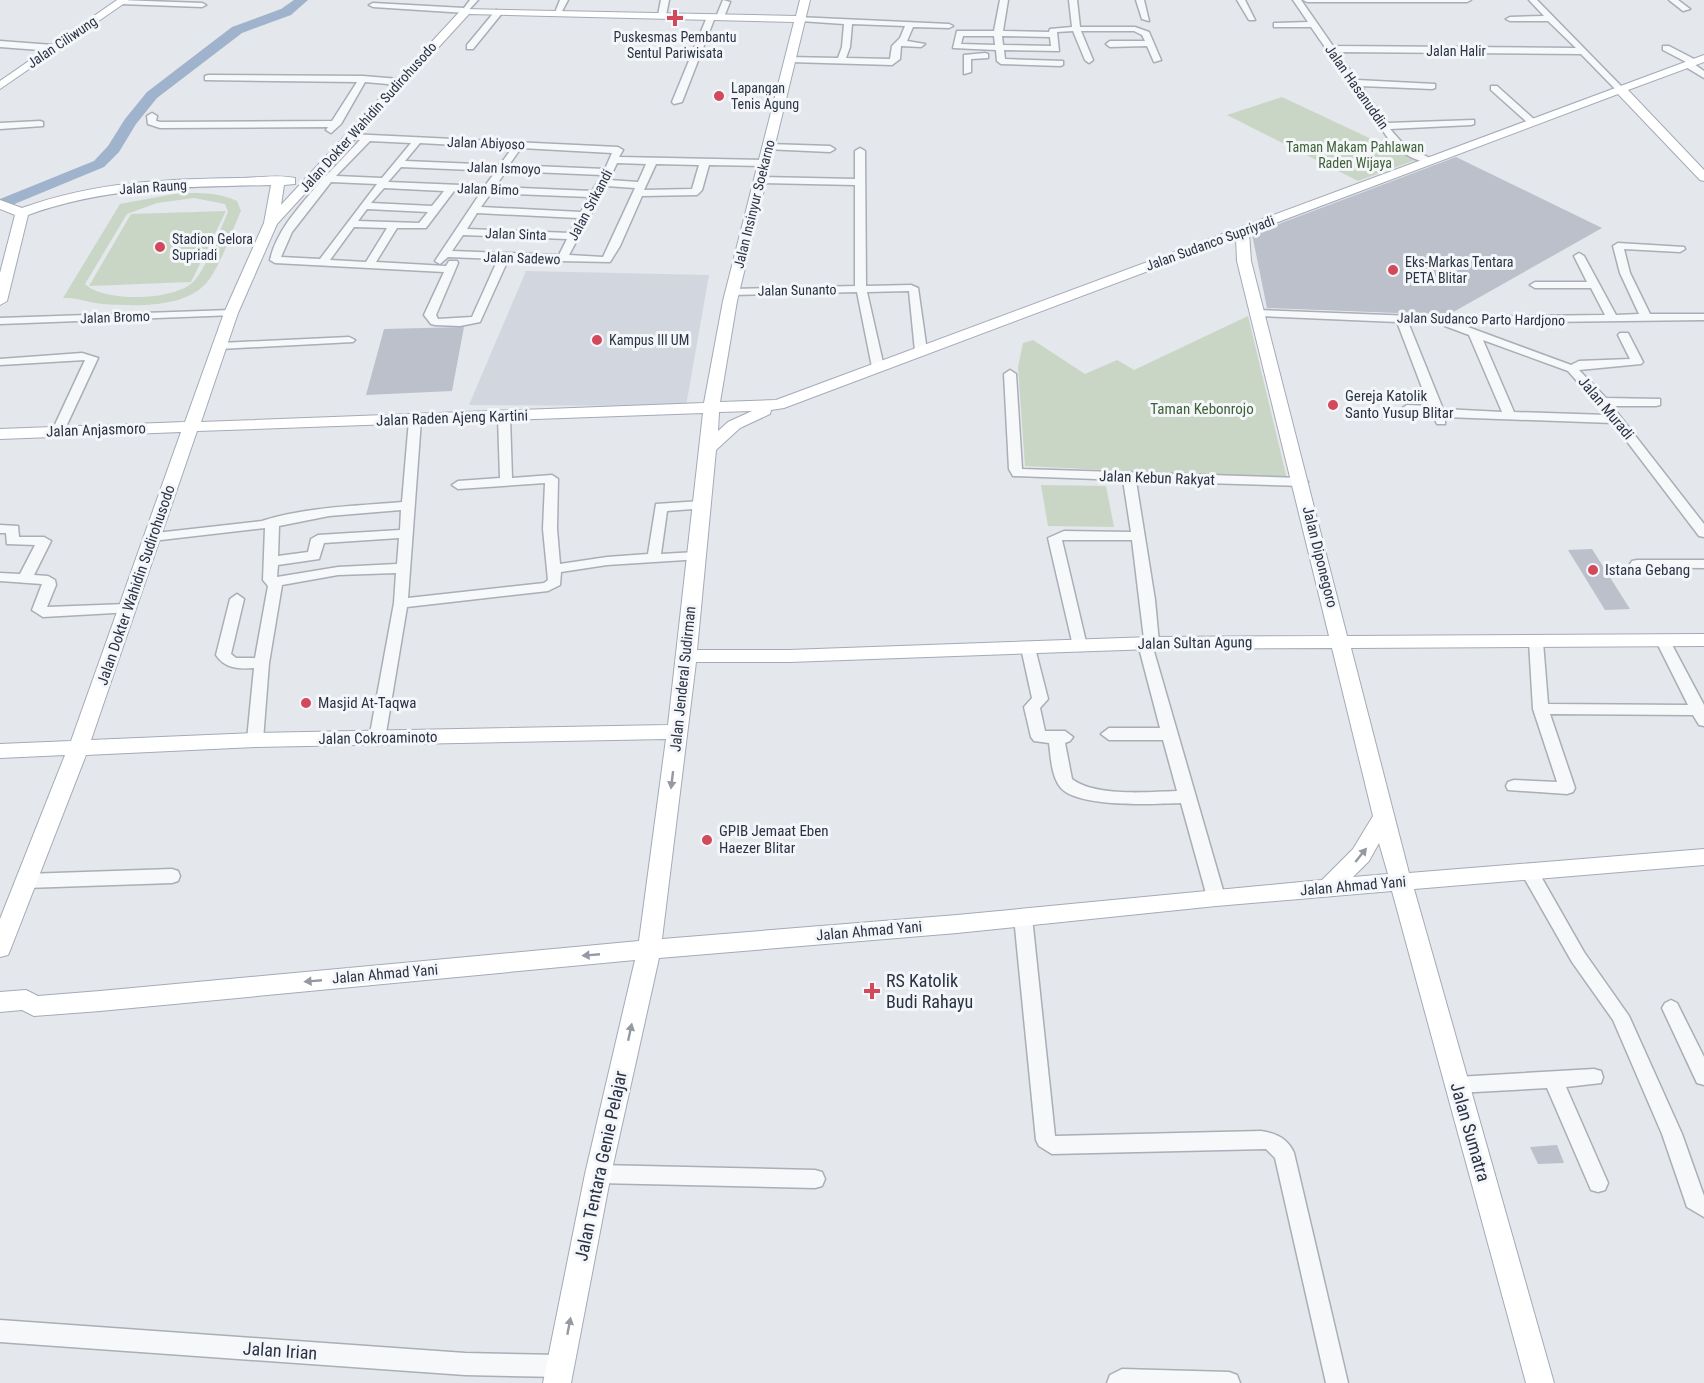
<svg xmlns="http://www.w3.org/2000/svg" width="1704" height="1383" font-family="'Roboto Condensed',sans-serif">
	<rect width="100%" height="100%" fill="#e4e7ec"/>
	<polygon fill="#d2d6de" points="526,271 709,275 686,406 469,405"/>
	<g fill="#c9d6c5" fill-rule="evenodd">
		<polygon points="1282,97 1416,160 1358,181 1227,115"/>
		<path d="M179,193c21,0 39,-1 58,8l4,10c-9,20 -20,53 -33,70 -22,28 -74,25 -105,23 -14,-1 -26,-7 -40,-6l57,-94zM194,198l31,6 3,8c-8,18 -21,54 -33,68 -17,21 -91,23 -110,4l42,-70 30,-11z"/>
		<polygon points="226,211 191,282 89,286 131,214"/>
		<polygon points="1248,316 1287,479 1025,466 1018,367 1023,343 1033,340 1085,374 1117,360 1134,370"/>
		<polygon points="1041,485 1106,486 1114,527 1048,526"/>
	</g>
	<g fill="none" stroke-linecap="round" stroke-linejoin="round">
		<polygon fill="#9fb4cc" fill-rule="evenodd" points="294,0 308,0 291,15 242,33 157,98 136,124 119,152 104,167 0,210 0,199 94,161 108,146 125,119 147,92 232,27 281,9"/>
	</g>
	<g fill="#bbc0ca">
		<polygon points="1456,157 1602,228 1448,315 1267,308 1252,234"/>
		<polygon points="464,327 452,391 366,395 384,329"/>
		<polygon points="1592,549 1630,609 1605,610 1568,550"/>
		<polygon points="1557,1145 1564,1163 1538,1164 1530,1147"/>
	</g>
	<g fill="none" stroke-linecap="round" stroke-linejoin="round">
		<g stroke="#a9aeb7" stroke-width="3">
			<g id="minor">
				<polygon points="119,0 202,3 206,5 202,7 121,4 117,2"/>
				<polygon points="470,0 478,0 466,13 373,7 369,5 373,3 464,8"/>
				<polygon points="560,0 568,0 560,15 554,15"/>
				<polygon points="661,0 669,0 666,15 662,17 658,15"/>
				<polygon points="723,0 730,2 724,17 720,19 716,17"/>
				<path d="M1000,0h8l-5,31 46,1 1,-3 22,-2 -3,-27h8l3,27h55l14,5 12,28 -7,2 -7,-16 -37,1 -4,-3 4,-3h35l-3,-6 -8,-4h-53l12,29 -4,3 -4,-3 -12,-29 -16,1 2,19 -55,-1 1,9 58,2v4l-3,1 -59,-2 -4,-3 -1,-11 -43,-2 4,-17h37zM963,36h31l1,9 -34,-1zM1002,36l48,1 1,9 -48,-1z"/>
				<polygon points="1136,0 1144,0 1149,21 1142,19"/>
				<polygon points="1237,0 1245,0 1255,20 1249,20"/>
				<path d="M1293,0h8l32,46 243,2 -28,-27h-38l-4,-2 4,-2 34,-1 -15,-16h8l87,89 -7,2 -36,-37 -244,-2 20,28 78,4v4l-3,1 -71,-3 26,37 87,-3v4l-3,1 -81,4 15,17 29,14c-10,7 -34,-8 -42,-16l-81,-117h-37v-4h3l31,-1z"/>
				<polygon points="1303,0 1471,0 1467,2 1307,2"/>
				<polygon points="1669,0 1678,0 1690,9 1683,11"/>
				<polygon points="496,10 503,12 473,49 467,49 467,45"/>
				<polygon points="711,15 715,17 682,102 674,104 672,102 707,17"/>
				<path d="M797,17l152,7 4,2 -4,2 -36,-1 -6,14 18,3 -4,3 -20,-1 -1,13 -8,6 -102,-3 -3,-1v-4l51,1 4,-11 2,-23 -44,-3h-3zM852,24l53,2 -5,12 -8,8 -2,13 -44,-1 4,-11z"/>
				<polygon points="0,41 53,45 57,48 53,51 0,47"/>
				<polygon points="1663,46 1669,46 1696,60 1697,62 1694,64 1704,71 1704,78 1684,66 1683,64 1686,62 1663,50"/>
				<polygon points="985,53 988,54 988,58 971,59 971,72 964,74 964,55"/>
				<polygon points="208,75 363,76 399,79 403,82 399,85 365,82 341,124 331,133 326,130 328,127 160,128 148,124 147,116 152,113 157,116 156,121 161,122 332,121 357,82 205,80 205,76"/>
				<polygon points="1491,86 1497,86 1535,120 1535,124 1529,124 1491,90"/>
				<polygon points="40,121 43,122 43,126 0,129 0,123"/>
				<path d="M350,134l268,13 5,3 -4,7 145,3 5,3 -5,3 -55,-1 -7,25 -5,5 -55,1 -22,50 -10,16 -102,-2 -28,62 -20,4 -25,-1 -4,-1 -7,-9 20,-43 -169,-9 -5,-3c7,-31 31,-55 51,-79v-4l5,-1 34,-36 -13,-1v-4zM370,141l41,2 -29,35 -46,-2zM420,143l92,5 -12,17 -95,-4zM521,148l91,5 -7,16 -96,-4zM617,163l29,1 -8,18 -29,-2zM656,164l43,1 -7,24 -48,1zM401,167l95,4 -11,15 -97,-4zM506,171l96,4 -10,16 -97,-4zM331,182l46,2 -57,75 -39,-2 11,-25zM606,186l29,2 -32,69 -34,-2zM384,188l60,3 -12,15 -61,-3zM454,191l27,1 -46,69 5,3 8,-7 50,2 -26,58 -34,2 -2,-4 22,-52 -1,-2h-8l-3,5 -70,-4 21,-34h29zM491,193l98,4 -8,15 -100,-5zM367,209l61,3 -9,11 -61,-2zM477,213l101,5 -8,15 -103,-4zM354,227l33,1 -21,34 -36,-2zM463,235l104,4 -8,16 -107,-4z"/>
				<polygon points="768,144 830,146 835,149 830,152 765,149 765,145"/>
				<polygon points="860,148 865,151 866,286 911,285 918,288 927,351 921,354 915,351 909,291 867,292 884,367 878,371 872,367 857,292 732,295 727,292 732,289 855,286 855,185 760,183 755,180 760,177 855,179 855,151"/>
				<path d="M1618,243l66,4 1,2 -5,3 -56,-3 6,24 20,41h54v6l-247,3 114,42 8,-4 51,-2 -12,-24 2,-2h8l15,29 -2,2 -62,6 27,28 54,1v6l-4,1h-44l92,118v13l-5,-1 -86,-113 -168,-6v7h-8l-5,-11h-25l-6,-4 6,-4 22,1 -32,-84 -139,-6 -6,-3 6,-3 181,7 166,-2 -14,-27h-56l-5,-3 5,-3h52l-13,-26 5,-3 5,3 32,59 23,-1 -19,-41 -7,-27zM1408,322l36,1 1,3 24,9 33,77 -59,-3zM1483,340l85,31 39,44 -93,-3z"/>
				<polygon points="231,310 235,311 235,315 0,324 0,318"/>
				<polygon points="349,337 355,340 353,342 220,349 214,346 220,343"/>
				<polygon points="82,353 98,358 64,431 58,435 54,434 52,431 85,360 0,365 0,359"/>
				<path d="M1010,370l6,4 6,95 280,9 6,4 -6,4 -166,-5 19,119 4,43 -6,5 72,249 -3,5 -6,2 -6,-2 -3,-5 -26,-94c-27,1 -102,5 -120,-15 -10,-12 -10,-31 -12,-45l-15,-2 -3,-4 -7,-30 8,-9 -11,-50 7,-5 7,5 13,51 -8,9 5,23h20l8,6 -3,4 -5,2 7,36c23,18 77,13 105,12l-14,-51h-54l-8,-6 8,-6h51l-22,-84 6,-5 -12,-99h-70l25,106 -7,5 -7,-5 -25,-108 16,-7 67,1 -8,-52 -110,-4 -4,-7 -5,-95z"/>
				<path d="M504,413l6,4 2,61 40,-3 6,4 -1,50 3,35 47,-7 41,-3 8,-50 45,-3 5,1 2,3 -2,3 -39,3 -6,43 35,-2 7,4 -2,3 -94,6 -46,7 -1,13 -12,6 -141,16 -22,132 -8,6 -8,-6 25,-136 2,-30 -58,2 -56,10 -13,78 -6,77 -3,4h-10l-3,-4 7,-72c-15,1 -29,1 -38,-13l14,-56 7,-5 7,5 -13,55 5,4h19l13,-72 -5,-6 2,-52 -113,13 -5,-1 -2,-3 2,-3 115,-13c43,-14 94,-15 140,-19l7,-82 6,-4 6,4 -13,178 136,-15 4,-3 -5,-51 2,-46 -87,6 -6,-4 6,-4 42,-3 -2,-61zM401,510l-1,20 -82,5 -7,4 -3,13 -30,4 1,-30 50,-10zM399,538l-2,26 -59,3 -61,10 1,-12 41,-6 5,-16z"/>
				<polygon points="0,525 18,526 19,537 44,537 51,541 34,575 48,576 55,580 56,585 47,607 127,604 132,606 134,609 132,612 43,617 32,610 42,584 0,581 0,573 20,574 35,545 7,544 6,533 0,533"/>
				<polygon points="1637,560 1704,560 1704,568 1632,567 1630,564 1632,561"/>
				<polygon points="1663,636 1670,641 1704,705 1704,726 1699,725 1693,715 1550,714 1575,788 1573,792 1567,794 1508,790 1506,786 1508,782 1514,780 1557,782 1533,709 1529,642 1531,639 1536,637 1543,642 1548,704 1688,705 1656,641"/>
				<polygon points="1529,864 1535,866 1584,952 1629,1016 1682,1134 1704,1196 1704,1217 1687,1207 1662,1134 1613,1020 1572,962 1523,876 1521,871 1523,866"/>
				<polygon points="172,869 178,871 180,876 178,881 172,883 26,888 20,886 18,881 20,876 26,874"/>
				<path d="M1023,910l6,2 3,5 23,219 206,-5c15,2 27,8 33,22l54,230h-22l-51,-225 -9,-9 -214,5 -13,-8 -3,-6 -22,-223 3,-5z"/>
				<polygon points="1671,1000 1677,1003 1704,1057 1704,1085 1697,1083 1662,1008 1665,1003"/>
				<polygon points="1594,1069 1601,1071 1603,1077 1601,1083 1566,1087 1608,1183 1605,1190 1598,1192 1591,1190 1547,1088 1457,1093 1450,1091 1447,1085 1450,1079 1457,1077"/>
				<polygon points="598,1165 815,1170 822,1172 825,1179 822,1186 815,1188 598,1183 591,1180 588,1174 591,1168"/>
				<polygon points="0,1320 465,1353 561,1355 569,1358 572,1366 569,1374 561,1377 465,1375 0,1342"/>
				<polygon points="1122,1369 1229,1372 1237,1375 1240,1383 1107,1383 1110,1375"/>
			</g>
		</g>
		<g stroke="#a3abb8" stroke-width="2">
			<g id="major">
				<polygon points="117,0 129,0 0,89 0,81"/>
				<path d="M800,0h10l-73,301 -17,101 56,-2 928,-345v7l-76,28 76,80v11l-4,-1 -82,-86 -369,139 2,28 96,375 357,-2v12l-353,2 58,225 295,-24v16l-290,24 140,494h-28l-134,-492 -176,15 -259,27 -298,25 -48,216 -40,209h-28l42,-209 50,-214 -535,51 -66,5 -12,-6 -22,2v-20l26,-2 12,6 62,-5 539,-50 27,-202 -411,8 -169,8 -75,193 -3,7 -8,2v-38l65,-164 -65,3v-14l71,-3 110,-309 -181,7v-10l185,-7 39,-109 40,-90 7,-38c-83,2 -164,1 -243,30l-21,86 -7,4v-32l15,-58 -15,-6v-9l22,8c71,-26 143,-29 217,-30 18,0 39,-4 56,0v6l-11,1 -3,20 181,-196 334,7zM469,14l325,8 -71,279 -19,102 -503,19 37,-109 39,-89zM1236,238l1,23 92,375 -177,1 -363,13h-92l19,-200 24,-22 30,-14 1,-4 13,-2zM752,411l-24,11 -10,9 1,-19zM703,413l-35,312 -413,8 -164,7 106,-309zM1332,648l41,168 -20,33 -31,31 -365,35 -295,24 34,-277h93l363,-13zM1379,843l9,31 -35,3 16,-16z"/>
			</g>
		</g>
		<use href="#minor" fill="#f7f8fa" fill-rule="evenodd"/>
		<use href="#major" fill="#fff" fill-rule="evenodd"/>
	</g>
	<defs><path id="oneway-solid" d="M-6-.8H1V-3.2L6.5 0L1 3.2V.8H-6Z" transform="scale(1.5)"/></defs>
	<g fill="#959aa2">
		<use href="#oneway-solid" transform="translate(672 780) rotate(97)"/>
		<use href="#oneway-solid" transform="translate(1361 855) rotate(-51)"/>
		<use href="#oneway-solid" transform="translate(591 955) rotate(175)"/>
		<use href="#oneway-solid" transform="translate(313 981) rotate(175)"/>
		<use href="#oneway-solid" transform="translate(630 1032) rotate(-78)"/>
		<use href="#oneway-solid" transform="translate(569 1326) rotate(-79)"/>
	</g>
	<g fill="#d1495b" stroke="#f4f6f9" stroke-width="2">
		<path d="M672 9h6v6h6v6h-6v6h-6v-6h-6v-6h6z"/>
		<circle cx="719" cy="96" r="6"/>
		<circle cx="160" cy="247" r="6"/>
		<circle cx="1393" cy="270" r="6"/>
		<circle cx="597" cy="340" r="6"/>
		<circle cx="1333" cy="405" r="6"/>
		<circle cx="1593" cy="570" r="6"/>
		<circle cx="306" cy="703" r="6"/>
		<circle cx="707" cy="840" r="6"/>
		<path d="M869 982h6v6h6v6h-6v6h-6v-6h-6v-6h6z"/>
	</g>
	<g text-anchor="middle" stroke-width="6" stroke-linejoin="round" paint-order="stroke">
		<g font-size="14" fill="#2b3445" stroke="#f4f6f9" text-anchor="start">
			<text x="675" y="42" text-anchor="middle">Puskesmas Pembantu<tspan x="675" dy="16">Sentul Pariwisata</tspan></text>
			<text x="731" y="93">Lapangan<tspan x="731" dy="16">Tenis Agung</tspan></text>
			<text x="172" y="244">Stadion Gelora<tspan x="172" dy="16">Supriadi</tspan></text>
			<text x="1405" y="267">Eks-Markas Tentara<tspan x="1405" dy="16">PETA Blitar</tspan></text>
			<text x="609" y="345">Kampus III UM</text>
		</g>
		<g font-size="14" fill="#2b3445" stroke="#f4f6f9">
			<text transform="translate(62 42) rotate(-34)" y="5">Jalan Ciliwung</text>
			<text x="1456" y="56">Jalan Halir</text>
			<text transform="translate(1357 87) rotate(55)" y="5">Jalan Hasanuddin</text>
			<text transform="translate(368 117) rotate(-48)" y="5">Jalan Dokter Wahidin Sudirohusodo</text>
			<text transform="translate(486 143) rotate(2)" y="5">Jalan Abiyoso</text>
			<text transform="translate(504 168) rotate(2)" y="5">Jalan Ismoyo</text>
			<text transform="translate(153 187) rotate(-4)" y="5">Jalan Raung</text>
			<text transform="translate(488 189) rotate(2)" y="5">Jalan Bimo</text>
			<text transform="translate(754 204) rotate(-76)" y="5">Jalan Insinyur Soekarno</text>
			<text transform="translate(590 205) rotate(-62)" y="5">Jalan Srikandi</text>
			<text transform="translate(516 234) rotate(2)" y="5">Jalan Sinta</text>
			<text transform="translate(1210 243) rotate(-20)" y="5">Jalan Sudanco Supriyadi</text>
			<text transform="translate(522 258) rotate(2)" y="5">Jalan Sadewo</text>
			<text transform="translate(797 290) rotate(-1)" y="5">Jalan Sunanto</text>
			<text transform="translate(115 317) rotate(-2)" y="5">Jalan Bromo</text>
			<text transform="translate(1481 319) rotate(1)" y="5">Jalan Sudanco Parto Hardjono</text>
		</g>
		<g font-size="14" fill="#3f6138" stroke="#f4f6f9">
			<text x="1355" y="152">Taman Makam Pahlawan<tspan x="1355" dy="16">Raden Wijaya</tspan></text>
		</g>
		<g font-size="15" fill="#2b3445" stroke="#f4f6f9" text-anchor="start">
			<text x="1345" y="401">Gereja Katolik<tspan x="1345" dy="17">Santo Yusup Blitar</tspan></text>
			<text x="1605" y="575">Istana Gebang</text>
			<text x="318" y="708">Masjid At-Taqwa</text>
			<text x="719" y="836">GPIB Jemaat Eben<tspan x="719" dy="17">Haezer Blitar</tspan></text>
		</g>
		<g font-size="15" fill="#2b3445" stroke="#f4f6f9">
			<text transform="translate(1606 408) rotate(50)" y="5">Jalan Muradi</text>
			<text transform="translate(452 418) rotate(-2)" y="5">Jalan Raden Ajeng Kartini</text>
			<text transform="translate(96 430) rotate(-2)" y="5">Jalan Anjasmoro</text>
			<text transform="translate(1157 478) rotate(2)" y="5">Jalan Kebun Rakyat</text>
			<text transform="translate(1320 557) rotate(76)" y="5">Jalan Diponegoro</text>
			<text transform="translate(136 585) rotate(-71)" y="5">Jalan Dokter Wahidin Sudirohusodo</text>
			<text transform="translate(1195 643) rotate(-1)" y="5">Jalan Sultan Agung</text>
			<text transform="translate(683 679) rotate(-84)" y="5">Jalan Jenderal Sudirman</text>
			<text transform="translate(378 738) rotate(-1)" y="5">Jalan Cokroaminoto</text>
			<text transform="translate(1353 886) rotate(-5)" y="5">Jalan Ahmad Yani</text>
			<text transform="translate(869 931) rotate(-5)" y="5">Jalan Ahmad Yani</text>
			<text transform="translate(385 974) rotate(-5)" y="5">Jalan Ahmad Yani</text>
		</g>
		<g font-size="15" fill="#3f6138" stroke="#f4f6f9">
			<text x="1202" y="414">Taman Kebonrojo</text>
		</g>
		<g font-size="18" fill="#2b3445" stroke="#f4f6f9" text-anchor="start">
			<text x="886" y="987">RS Katolik<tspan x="886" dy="21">Budi Rahayu</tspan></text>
		</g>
		<g font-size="18" fill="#2b3445" stroke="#f4f6f9">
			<text transform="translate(1470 1132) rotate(74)" y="6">Jalan Sumatra</text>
			<text transform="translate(601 1166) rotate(-78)" y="6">Jalan Tentara Genie Pelajar</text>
			<text transform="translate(280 1351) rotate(4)" y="6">Jalan Irian</text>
		</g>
	</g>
</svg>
